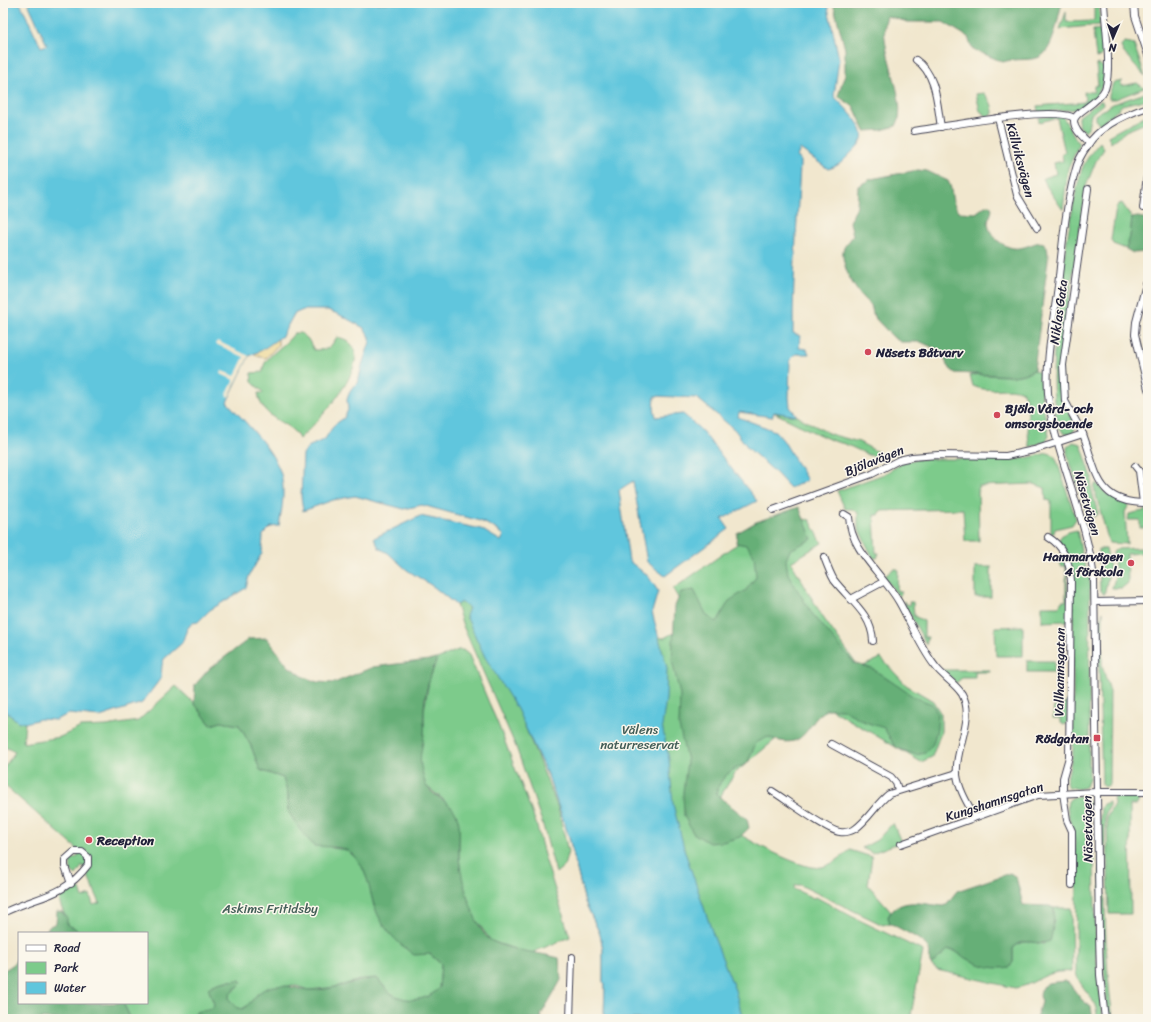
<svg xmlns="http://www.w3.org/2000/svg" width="1151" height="1022" font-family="Sriracha,sans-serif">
	<rect width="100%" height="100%" fill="#fbf7ec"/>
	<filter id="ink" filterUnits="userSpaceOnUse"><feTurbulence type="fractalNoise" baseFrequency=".025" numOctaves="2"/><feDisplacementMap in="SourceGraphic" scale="8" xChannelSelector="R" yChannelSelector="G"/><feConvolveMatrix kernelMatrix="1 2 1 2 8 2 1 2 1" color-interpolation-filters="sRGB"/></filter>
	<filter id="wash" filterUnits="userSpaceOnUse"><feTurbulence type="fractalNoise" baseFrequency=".012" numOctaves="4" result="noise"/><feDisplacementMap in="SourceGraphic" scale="16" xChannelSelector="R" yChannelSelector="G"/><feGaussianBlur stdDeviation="0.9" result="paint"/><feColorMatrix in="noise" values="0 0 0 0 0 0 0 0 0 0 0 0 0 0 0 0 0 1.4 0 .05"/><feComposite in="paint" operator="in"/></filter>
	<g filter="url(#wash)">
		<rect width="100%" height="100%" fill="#f1e7ce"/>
		<g fill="#7dcb8b" stroke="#507663">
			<polygon points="1094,3 1099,3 1100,25 1060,29 1066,12 1066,22 1094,21"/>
			<polygon points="1102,29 1103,53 1100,57 1096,58 1093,30"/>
			<polygon points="1124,42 1131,43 1134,45 1145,76 1124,53 1121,47"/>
			<path d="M1099,64l5,4c3,18 -11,38 -29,41 -12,2 -25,2 -37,3l-1,-6 48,-4 -1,-10h10v-6l4,-1 -2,-20z"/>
			<polygon points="1123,81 1121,83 1121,86 1137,83 1144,88 1116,99 1109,99 1109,95 1113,83"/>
			<polygon points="1148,92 1148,99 1122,105 1118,110 1100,124 1095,120 1095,115 1113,104"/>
			<path d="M984,93c6,7 9,12 9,21l-5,3 -8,-6 -4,-17z"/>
			<path d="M1100,101h2l1,3 -12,10 -3,14 -3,3c-6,-3 -7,-7 -7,-14z"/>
			<polygon points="1148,114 1148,122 1126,131 1111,143 1108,136"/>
			<path d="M1062,116c2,2 16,26 17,29l-11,23 -5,42 -16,-23 -4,-9 13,-4 -2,-11 9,-2 -1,-7 3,-2 -8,-34 -18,4v-5z"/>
			<path d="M1100,142l4,7 -8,12 -10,25 -25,169 1,43 14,28 -3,7 -8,1c-30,-19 5,-231 17,-265 4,-10 11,-19 18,-27z"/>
			<polygon points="1122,203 1132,218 1130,237 1126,249 1113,244 1111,240 1116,208 1119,204"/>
			<path d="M294,333h7l7,6 6,11c15,0 15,-1 23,-13 4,1 9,2 12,5 26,21 -34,83 -50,97 -7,-18 -37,-17 -41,-46h6l-12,-11 -1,-9 12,-1c-2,-15 24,-26 31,-39z"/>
			<path d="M1034,370l6,3 2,27 7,36 -3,5 -16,6c-5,-19 2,-37 -7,-55 -17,-7 -33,2 -50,-6l-3,-11c21,-2 45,6 64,-5z"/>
			<polygon points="773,412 797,416 830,434 859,442 883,455 877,457 869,455 845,444 833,441 809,430"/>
			<polygon points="1073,442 1081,444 1092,477 1091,487 1098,514 1093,517 1087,515 1067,453 1067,447"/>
			<polygon points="1048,453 1054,455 1057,461 1076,519 1072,525 1055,529 1054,533 1051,534 1051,501 1046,500 1045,488 1034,484 978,486 979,541 965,541 963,509 880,511 879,515 874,515 876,553 879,553 877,558 873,558 858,528 858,513 852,509 845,509 837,491 884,474 906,461 919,459 1021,459"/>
			<polygon points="1096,483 1106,493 1129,505 1125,512 1127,544 1109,543 1094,488"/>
			<polygon points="1148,510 1148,528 1140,528 1140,520 1128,520 1129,514"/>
			<path d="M797,518l13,2 12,23 -31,19 31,54 37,52 22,-10 25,27 27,16 8,13v18l-9,25 -11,5 -92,-54 -27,20 -7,-5 -60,50 -27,43c21,12 93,57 114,51 12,-3 19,-10 28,-17l22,7 -4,28 23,26 -3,6 2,6 -7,2 -83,-40h-5l-1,4 19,9 3,-1 35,19 72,35 -12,64 4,2 -1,2h-310l1,-35 -2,-2v-33l-3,-15 -15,-32 -16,-65 -20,-58 -27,-60 36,89 10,44 -4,14 -8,7 -14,-51 -26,-75 -53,-121 -7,-21 5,-3 8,6 -2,8 197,22 28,-15 -19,-34 58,-41 36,-22z"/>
			<path d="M1077,530l6,30 7,19 -1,199 -3,9 -7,2 -10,-2 -3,-4 7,-31v-174l-14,-37c2,-9 10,-9 18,-11z"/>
			<polygon points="1141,548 1142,553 1127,554 1128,583 1122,588 1112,588 1116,574 1113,552 1116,549"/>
			<polygon points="1099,549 1106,549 1110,568 1104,595 1100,589"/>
			<polygon points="1060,559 1065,563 1067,570 1069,621 1042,622 1042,606 1059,606 1062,601 1066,601 1066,566 1061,566"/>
			<rect x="975" y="567" width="16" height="30"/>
			<polygon points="893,569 898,569 897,591 902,591 899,597 884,577"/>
			<polygon points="904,601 906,605 910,604 909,602 913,602 914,616 924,621 924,637 928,637 926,644 903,602"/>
			<polygon points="1103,611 1102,666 1110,691 1109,785 1104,787 1102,785 1098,631"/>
			<polygon points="1023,626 1023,656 996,656 995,627"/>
			<polygon points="458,650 463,650 469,655 500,729 536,823 544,855 570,937 531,953 524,952 491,941 472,914 461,876 459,856 459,835 444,800 426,786 420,767 419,753 424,733 424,711 429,681 437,659"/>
			<rect x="1027" y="661" width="27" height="11"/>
			<polygon points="942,670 990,670 990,672 975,672 975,678 962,678 956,683"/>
			<path d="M176,686l18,17 17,22 10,-3 18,3 12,21 9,24 23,8 5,17v16l44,37 15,2 13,12 9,21 5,24 67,57 -2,25c-13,12 -31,15 -47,5 -5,-4 -11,-11 -15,-16l-14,1 -27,8 -27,3 -16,-5 -35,8 -10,13 -6,3 -6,-2 -7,-8v-4l13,-12 -2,-3 -13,1 -14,4 -3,8 4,11 -1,4 -11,2 -9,9h-62l-8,-16h24v-70h-68l-4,-5 -8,-3c0,-11 -7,-15 -8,-28l17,-9 4,1 3,9 7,-3 3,10 7,-2 -17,-38 -7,10 -5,-4 -1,-11 9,-4 -3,-8 -73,-64v-15l12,-17 -12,-6v-38l14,13 8,2 -2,20 37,-6 21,-10 25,-1 32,-5z"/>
			<polygon points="1068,699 1068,723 1064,725 1061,723 1061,718 1053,718 1054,707 1059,707 1062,704 1066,704"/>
			<polygon points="1116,795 1134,795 1139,800 1137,805 1130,805 1131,914 1109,914 1107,817 1114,804 1113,798"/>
			<path d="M1081,796l5,2 3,5 -1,36 6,20 2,92 6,68h-5c1,-22 -16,-28 -21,-46 -1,-43 3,-86 -1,-129 -1,-8 -10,-37 -7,-42 2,-5 8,-6 13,-6z"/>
			<path d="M1109,802v5l-4,8c0,68 -2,137 8,204h-5l-6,-75 -3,-116 2,-20 2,-4z"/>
			<polygon points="893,823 901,842 872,853 862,848 877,840"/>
			<path d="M1054,908h17l1,64c-28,-3 -35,13 -57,16l-78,-18 -6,-5 17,-15h5l23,13 37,-1v-14c11,-9 18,-6 31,-4l10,-31z"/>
		</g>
		<g fill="#66af77" stroke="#446859">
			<path d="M833,3h230l-2,4c-4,14 -8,47 -24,51 -12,3 -23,0 -34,4l-31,-13 -4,-12 -25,-15h-35l-21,-6c-12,30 24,86 9,110l-14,4 -17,1 -11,-24 -16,-11 7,-22v-25z"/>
			<path d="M918,170l9,1 21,10c7,13 0,17 11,31l17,1 9,-7 5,-1 2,4c0,5 -4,9 -4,14 1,14 18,27 31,25 14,-1 30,-18 29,12l-14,110 -6,3 -14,3 -59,-3 -8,-7 -3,-11 -8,-6 -15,-7h-20l-7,-4 -20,-21 -3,-12c-13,-8 -30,-38 -28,-54 1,-7 7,-9 10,-16l-3,-13 7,-16 1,-20 13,-7z"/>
			<polygon points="1138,217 1148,219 1148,252 1133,253 1126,249 1130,237 1132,218"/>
			<path d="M799,507l13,32 -22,11 -4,10 2,14 22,37 44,52 19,6 41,28 18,7 6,10 -1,15 -4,15 -8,9 -9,2 -21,-8 -11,-19 -19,-6 -23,-13h-17c-22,20 -20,43 -57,28l-12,6 -9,21c-16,5 -27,13 -31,30l31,25 2,9 -9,9 -17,5 -14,1 -16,-10 -9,-17 -1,-24 4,-31 -8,-35 1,-31 -8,-35 3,-54 6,-14 13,-2 13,26 10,6 12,-21 17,-11 10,-13 -2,-22 -8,-10 -10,-2 1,-10 19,-11z"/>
			<path d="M267,638l21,28 16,11 13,5 17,1 39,-16 64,-8c-7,17 -13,35 -13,53 -1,7 1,15 0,22 -2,19 -7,23 0,44 0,2 1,7 3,9 8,11 28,16 31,32 3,11 0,24 1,36 0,19 16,77 33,86 19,10 46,11 67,17l2,22 -20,35 1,4h-349l3,-7 17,-4 1,-4 -6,-16c10,-7 21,-7 32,-8l2,3c-5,6 -13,7 -13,16l7,8 6,2c10,-5 14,-17 25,-21 16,-6 27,1 43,2 22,1 44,-10 67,-12 4,5 10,13 15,16 16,9 35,7 47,-6l2,-24 -11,-10 -16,1c-18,-13 -33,-28 -40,-50 -6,-19 -7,-41 -26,-54 -7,-5 -25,-4 -34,-5l-14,-16 -12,-19v-16l-5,-17 -23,-8 -9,-24 -12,-21 -18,-3 -10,3 -17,-22 1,-18 14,-16 40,-30z"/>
			<path d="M1010,873l6,4 7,28 26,1 5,2c0,9 -1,25 -4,33 -15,6 -23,-6 -37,7v14l-3,5c-22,4 -38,-5 -57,-17h-5l-17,15c-3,-5 0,-10 -2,-15 -3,-10 -30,-21 -39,-27l-2,-6c12,-22 37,-12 57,-11l12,-15z"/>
			<polygon points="57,911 62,912 67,918 67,925 75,928 79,933 44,933 50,926 56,923"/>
			<polygon points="19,955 19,1003 123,1003 131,1019 3,1019 3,971 14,964"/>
			<polygon points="1064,981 1069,983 1081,999 1091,1007 1093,1019 1036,1019 1041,1002 1040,994 1042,987 1048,983"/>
		</g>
		<polygon fill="#eeda9e" stroke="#887e6c" points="278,338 278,345 266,358 256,356 255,354"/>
		<path fill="#60c6dd" stroke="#41748c" d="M3,3h17l21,44 6,-2 -19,-42h799l12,56 -5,37c8,9 32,30 28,43 -2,6 -7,10 -12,15 -7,7 -11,12 -22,15l-28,-20 -3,8 3,2v7c-3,56 -7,111 -7,167l7,3 -1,12 8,1 2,5h-13l-6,6 -1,37 1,10 7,9 -23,-4 -2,5 -33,-5 -1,5 37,14 8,9 24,40 -17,8 -14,-15 -28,-25 -13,-18 -38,-32 -42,-2 -1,12 2,9 27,-3 19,17 55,70 -35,18 7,10 -64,47 -18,-14 -14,-81 -14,9 10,71 19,15 10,15 -6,21 15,56 -1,31 -4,27 7,33 4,45 12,48 30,88 20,50 8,29h-139l1,-35 -2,-2v-33l-3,-15 -15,-32 -16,-65 -20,-58 -32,-70 -32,-52 -19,-41 3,-8 -8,-6 -5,3 -22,-18 -27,-17 -19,-17 -9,-5 -5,-10 46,-22 61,13 20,12 3,-6 -13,-9 -11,-5 -58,-16 -18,4 -49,-13 -22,4 -30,11 -2,-15 2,-42 5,-7 17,-8 9,-14 10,-7 4,-8 -1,-11 4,-10 7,-6 4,-18 8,-23v-5l-6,-9 -24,-13 -12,-5h-25l-9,4 -12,22 -20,14 -13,6 -22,46c17,19 44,45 53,69 6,17 2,38 -1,55l-8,1 -8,8 -1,18 -13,23 -3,12 -36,22 -12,12 -6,1 -5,6 -5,14 -18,16 -2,6 -1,13 -19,25 -42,14 -31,-3 -14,6 -15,-1 -15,4 -8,-2 -14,-13z"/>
		<polygon fill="#f1e7ce" points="217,341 249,356 229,397 226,396 234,380 221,374 222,371 235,376 244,357 216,344"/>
	</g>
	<g filter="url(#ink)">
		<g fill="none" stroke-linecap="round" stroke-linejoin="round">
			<g stroke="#414051" stroke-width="8">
				<g id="minor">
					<polyline points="1134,3 1135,16 1148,55"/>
					<path d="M916,60c21,14 21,45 25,67"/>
					<polyline points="998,118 1017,195 1037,228"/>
					<path d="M914,131c28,-4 141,-26 160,-13"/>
					<path d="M1089,143c-6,-6 -15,-13 -15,-22 0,-9 24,-17 31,-32 7,-19 0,-65 -1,-86"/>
					<polyline points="1143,208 1148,168"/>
					<polyline points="1146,284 1136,322 1135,334 1148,389"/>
					<polyline points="1083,434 1065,401 1063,365 1088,189"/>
					<polyline points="1135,466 1139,471 1143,503"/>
					<path d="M773,510l99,-36 27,-14 13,-3 26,-2 68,1 28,-6 49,-16c14,37 12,70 65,69"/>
					<path d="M844,514l5,3c2,35 34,57 50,85 12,21 21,45 36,64 8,11 20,17 27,28 14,25 -8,55 -5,81 2,15 11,29 18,42"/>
					<path d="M1048,537c17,10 22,26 23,44l-2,176 -6,21v15l4,27 5,11v54"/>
					<path d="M824,557c3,8 6,16 10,23 15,20 38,34 39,61"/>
					<polyline points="851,599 883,582"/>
					<polyline points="1095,602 1148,601"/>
					<polyline points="831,744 891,777 896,783 898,790"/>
					<path d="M772,791c13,8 56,40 68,41 5,1 11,-1 15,-3 13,-9 21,-25 34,-35l68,-21"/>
					<polyline points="901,844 1038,795 1097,792 1148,792"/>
					<path d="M3,913c35,-18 59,-14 85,-48v-8l-6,-5h-8l-9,8v6l6,18"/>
					<polyline points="570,1019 572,957"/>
					<path d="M1105,1019l-5,-44 -1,-41 -5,-355c-7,-61 -36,-116 -45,-176 -5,-38 4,-79 9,-117 4,-37 7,-78 17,-114 2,-9 7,-19 13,-27 12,-20 39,-31 60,-38"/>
				</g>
			</g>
			<use href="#minor" stroke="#fff" stroke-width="6"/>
		</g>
	</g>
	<g fill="#d1495b" stroke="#fbf7ec" stroke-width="1.5">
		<circle cx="868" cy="352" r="4"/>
		<circle cx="997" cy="415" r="4"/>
		<circle cx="1131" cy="563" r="4"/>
		<rect x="1093" y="734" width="8" height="8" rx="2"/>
		<circle cx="89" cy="840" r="4"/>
	</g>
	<g text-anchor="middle" stroke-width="3" stroke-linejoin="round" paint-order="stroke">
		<g font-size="13" fill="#22223b" stroke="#fbf7ec">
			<text transform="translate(1021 160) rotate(75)" y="5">Källviksvägen</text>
			<text transform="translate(1058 312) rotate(-82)" y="5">Niklas Gata</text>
			<text transform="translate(874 460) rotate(-22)" y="5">Bjölavägen</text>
			<text transform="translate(1088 503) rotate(74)" y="5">Näsetvägen</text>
			<text transform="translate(1059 672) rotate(-89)" y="5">Vallhamnsgatan</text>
			<text transform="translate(994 801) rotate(-18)" y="5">Kungshamnsgatan</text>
			<text transform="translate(1087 829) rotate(-91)" y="5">Näsetvägen</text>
		</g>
		<g font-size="13" font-weight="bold" fill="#22223b" stroke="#fbf7ec" text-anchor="start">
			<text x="876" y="357">Näsets Båtvarv</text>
			<text x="1005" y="413">Bjöla Vård- och<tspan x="1005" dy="15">omsorgsboende</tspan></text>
			<text x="1123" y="561" text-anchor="end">Hammarvägen<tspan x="1123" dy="15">4 förskola</tspan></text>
			<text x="1089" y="743" text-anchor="end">Rödgatan</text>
			<text x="97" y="845">Reception</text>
		</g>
		<g font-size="13" fill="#425d57" stroke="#fbf7ec">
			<text x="640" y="734">Välens<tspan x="640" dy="15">naturreservat</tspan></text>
			<text x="270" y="913">Askims Fritidsby</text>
		</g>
	</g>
	<rect width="1151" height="1022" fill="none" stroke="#fbf7ec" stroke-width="16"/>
	<rect x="18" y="932" width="130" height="72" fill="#fbf7ec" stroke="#a4a2a5"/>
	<rect x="26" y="945" width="20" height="6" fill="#ffffff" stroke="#a4a2a5"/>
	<text x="54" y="952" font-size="12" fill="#22223b">Road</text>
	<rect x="26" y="962" width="20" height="12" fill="#7dcb8b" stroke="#a4a2a5"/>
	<text x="54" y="972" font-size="12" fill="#22223b">Park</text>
	<rect x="26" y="982" width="20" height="12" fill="#60c6dd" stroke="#a4a2a5"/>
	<text x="54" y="992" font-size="12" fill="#22223b">Water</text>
	<g transform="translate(1113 38) rotate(182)" stroke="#fbf7ec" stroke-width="3" paint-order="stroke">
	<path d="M0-3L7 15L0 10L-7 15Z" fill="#22223b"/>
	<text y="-6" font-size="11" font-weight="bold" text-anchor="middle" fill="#22223b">N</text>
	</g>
</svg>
